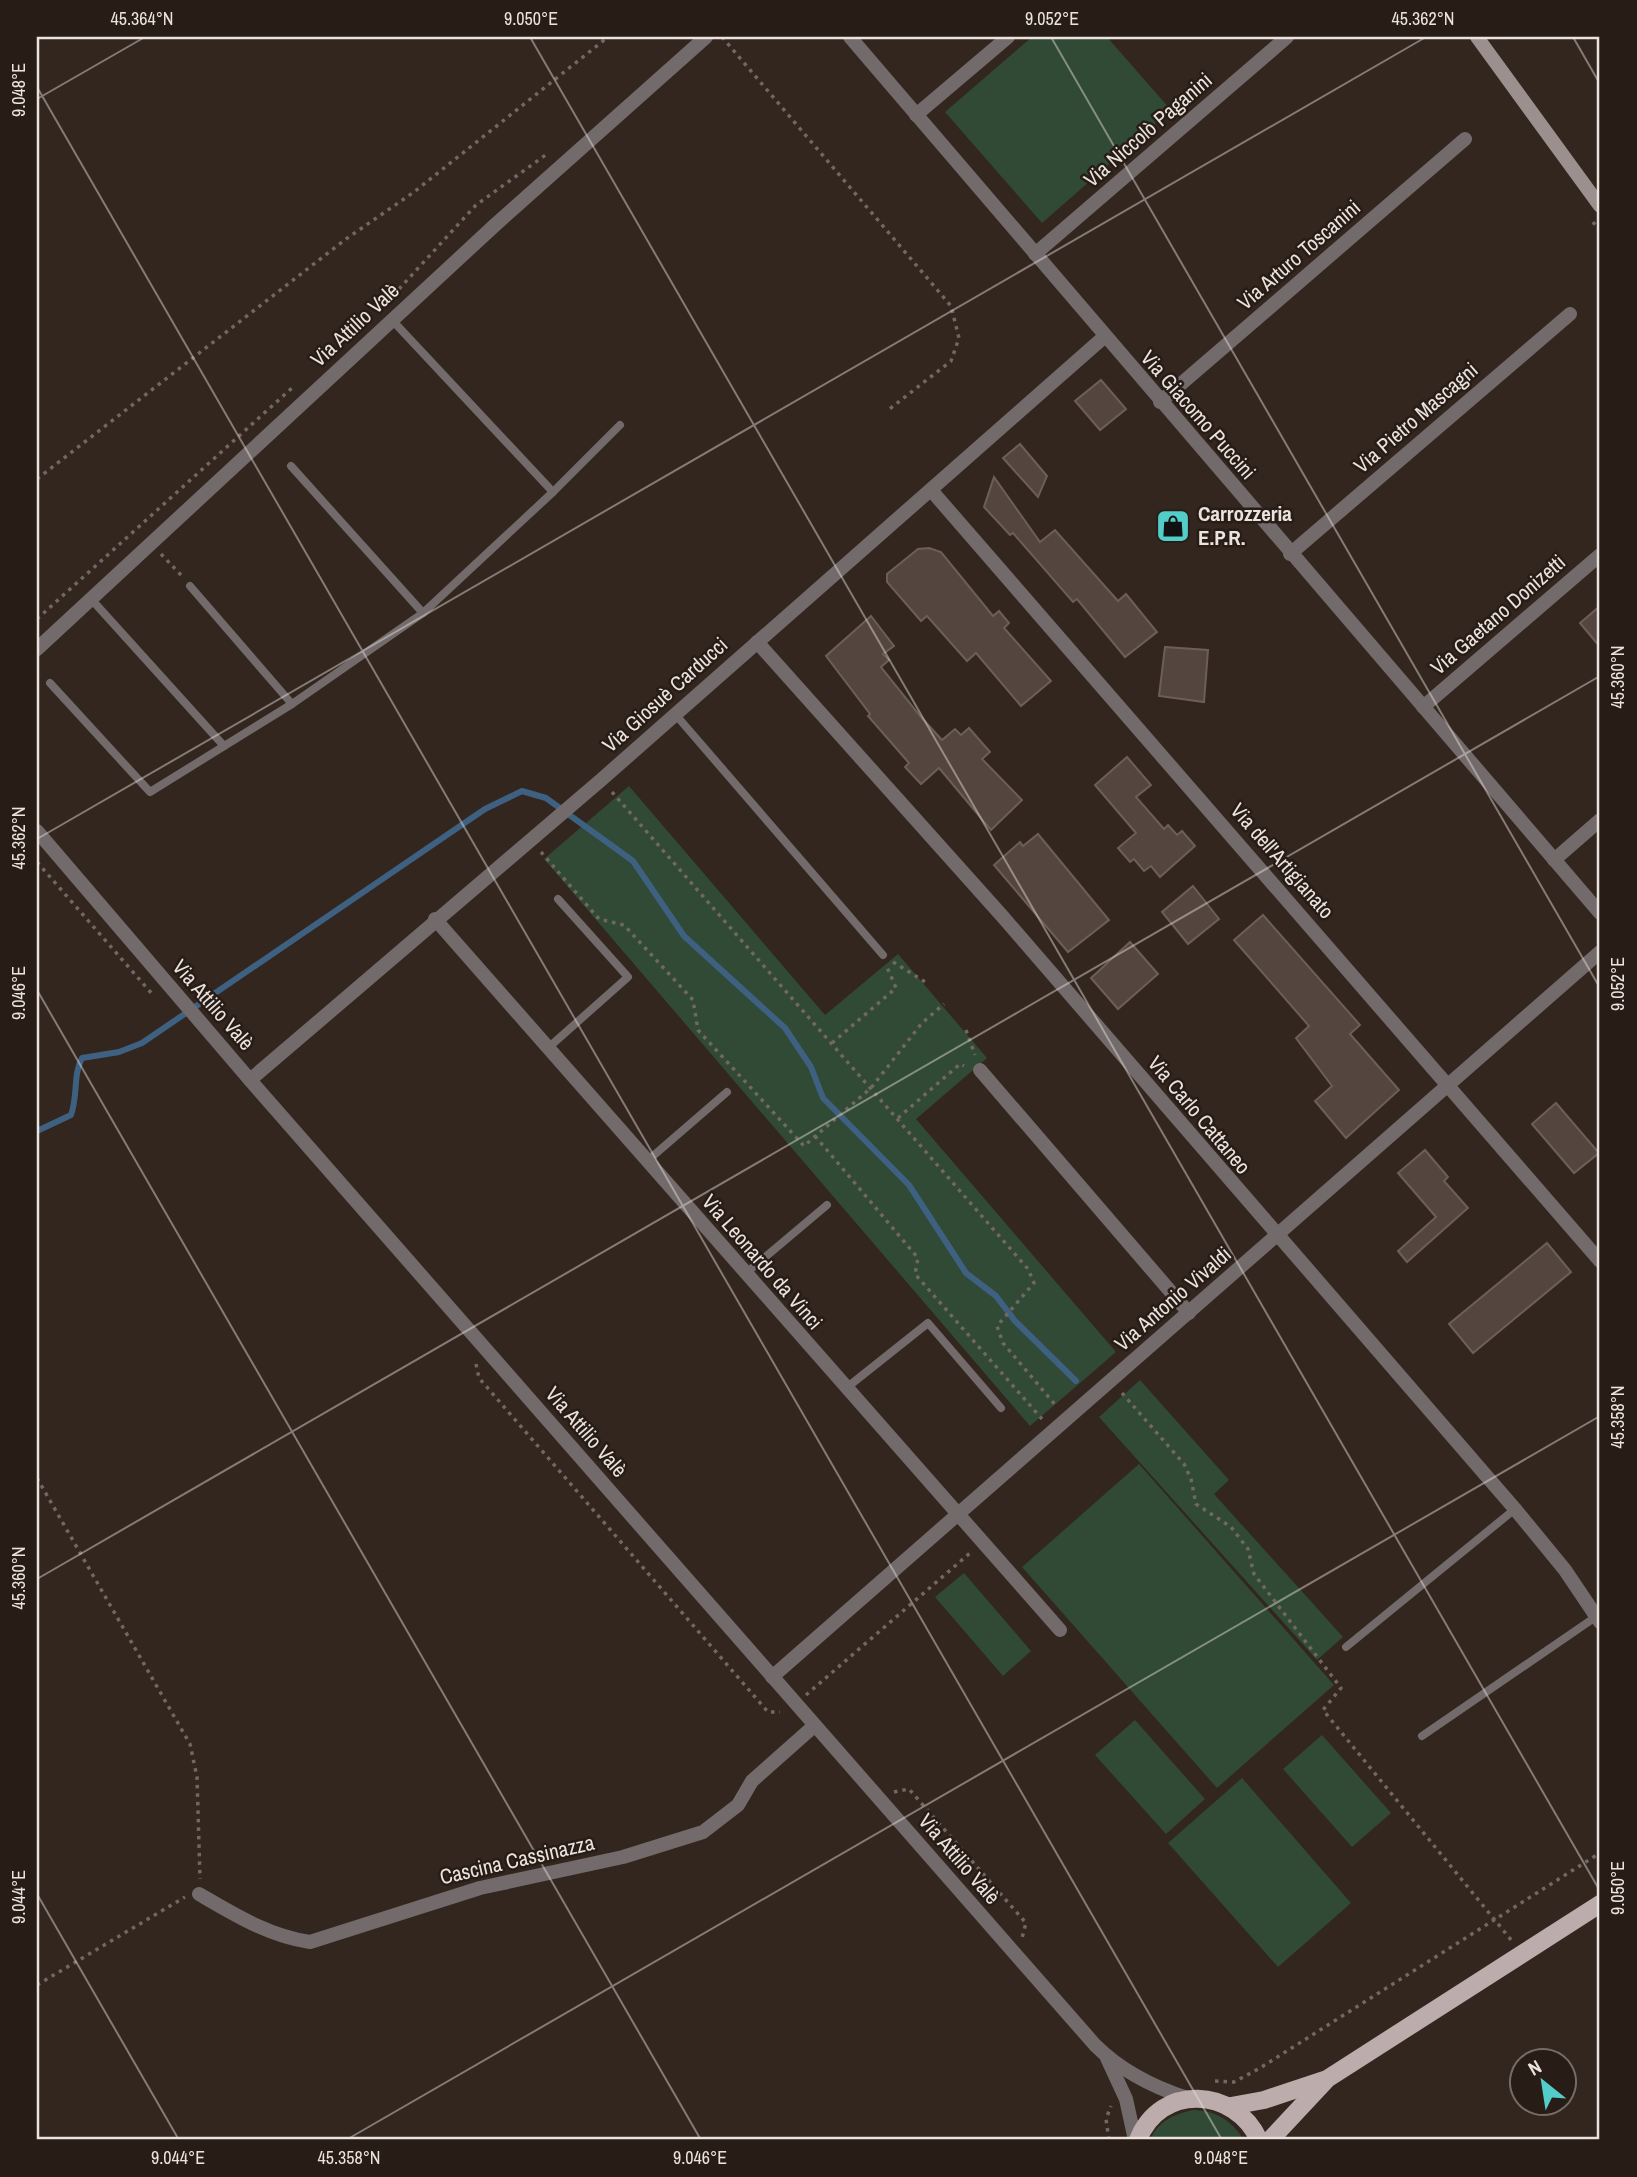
<svg xmlns="http://www.w3.org/2000/svg" width="1637" height="2177" font-family="'Archivo Narrow',sans-serif">
	<rect width="100%" height="100%" fill="#32261f"/>
	<g fill="#304a35">
		<polygon points="1032,37 1107,37 1171,110 1042,223 945,112"/>
		<polygon points="629,786 825,1015 898,954 987,1058 916,1119 1116,1352 1030,1426 544,859"/>
		<polygon points="1140,1380 1229,1480 1214,1494 1343,1637 1317,1660 1099,1417"/>
		<polygon points="1139,1464 1334,1685 1217,1788 1022,1567"/>
		<polygon points="964,1573 1031,1651 1003,1676 935,1597"/>
		<polygon points="1135,1720 1205,1799 1166,1834 1095,1755"/>
		<polygon points="1322,1735 1391,1813 1352,1847 1283,1769"/>
		<polygon points="1242,1778 1351,1903 1278,1967 1168,1843"/>
		<path d="M1193,2110c24,1 38,10 51,30h-94c8,-19 24,-26 43,-30z"/>
	</g>
	<g fill="none" stroke-linecap="round" stroke-linejoin="round">
		<path stroke="#3e6182" stroke-width="6" d="M37,1131l34,-16c7,-19 2,-41 11,-57l37,-6 23,-9 343,-234 37,-18 24,7 87,63 51,75 101,92 26,39 12,31 86,87 57,88 30,23 19,25 61,60"/>
	</g>
	<g fill="#54463f" stroke="#6d5f57" stroke-width="2">
		<polygon points="1101,380 1126,409 1100,430 1075,401"/>
		<polygon points="1020,444 1047,476 1038,497 1003,458"/>
		<polygon points="994,477 1040,542 1055,530 1118,601 1126,594 1157,632 1125,657 1077,599 1073,602 1013,533 1010,535 984,507"/>
		<polygon points="929,548 941,552 993,616 999,611 1009,623 1004,628 1051,681 1021,706 976,653 967,661 927,616 921,621 887,582 887,574 918,549"/>
		<polygon points="1600,606 1600,647 1580,623"/>
		<polygon points="871,616 894,646 883,654 889,660 881,667 921,717 942,740 955,729 961,735 969,728 990,752 982,759 1022,800 991,830 939,768 921,784 905,767 909,763 868,716 870,714 826,656"/>
		<polygon points="1165,647 1208,650 1204,702 1159,696"/>
		<polygon points="1127,757 1151,785 1136,797 1164,829 1168,825 1177,835 1182,831 1195,846 1160,877 1151,866 1144,871 1134,859 1130,862 1118,848 1136,833 1095,785"/>
		<polygon points="1038,834 1109,920 1068,952 994,865 1020,842 1023,846"/>
		<polygon points="1193,886 1219,919 1188,944 1162,912"/>
		<polygon points="1263,915 1360,1025 1350,1034 1399,1090 1346,1138 1315,1101 1332,1086 1296,1038 1309,1026 1234,940"/>
		<polygon points="1130,942 1158,974 1118,1009 1091,978"/>
		<polygon points="1556,1103 1599,1153 1574,1173 1532,1124"/>
		<polygon points="1425,1150 1448,1177 1444,1181 1468,1208 1407,1262 1398,1251 1436,1217 1398,1173"/>
		<polygon points="1547,1243 1571,1272 1473,1353 1449,1324"/>
	</g>
	<g fill="none" stroke-linecap="round" stroke-linejoin="round">
		<g stroke="#726761" stroke-width="3.5" stroke-dasharray="3.5 5" stroke-linecap="butt">
			<polyline points="722,37 951,306 959,338 951,361 887,411"/>
			<polyline points="1593,222 1600,232"/>
			<polyline points="399,289 476,205 547,154"/>
			<polyline points="37,479 346,239 414,192 608,37"/>
			<polyline points="161,554 182,576"/>
			<polyline points="37,619 293,387"/>
			<polyline points="612,792 1028,1269 1034,1283 997,1326 1003,1343 1057,1407"/>
			<polyline points="541,852 599,919 624,925 693,1000 698,1030 804,1146 871,1088 922,1023 944,1004"/>
			<polyline points="37,862 153,995"/>
			<polyline points="893,962 927,983"/>
			<polyline points="966,1030 975,1055"/>
			<polyline points="832,1043 896,988 887,967"/>
			<polyline points="898,1118 960,1064 964,1066"/>
			<polyline points="815,1136 918,1258 915,1274 1042,1419"/>
			<polyline points="476,1364 479,1378 768,1712 780,1712"/>
			<polyline points="1122,1393 1184,1464 1191,1479 1196,1504 1231,1527 1248,1549 1254,1574 1341,1688 1323,1710 1512,1941"/>
			<polyline points="37,1478 190,1744 197,1777 200,1879"/>
			<polyline points="806,1695 970,1553"/>
			<polyline points="894,1792 909,1789 1026,1923 1022,1938"/>
			<polyline points="37,1985 185,1897"/>
			<polyline points="1215,2081 1234,2082 1260,2068 1600,1853"/>
			<polyline points="1109,2140 1106,2119 1111,2106"/>
		</g>
		<g stroke="#736b6b" stroke-width="8">
			<polyline points="392,320 553,492"/>
			<polyline points="291,466 423,613"/>
			<polyline points="190,586 292,704"/>
			<polyline points="92,600 224,746"/>
			<polyline points="50,683 150,792 292,704 423,613 553,492 620,425"/>
			<polyline points="675,714 883,955"/>
			<polyline points="548,1048 628,977 558,899"/>
			<polyline points="646,1162 727,1092"/>
			<polyline points="745,1274 827,1205"/>
			<polyline points="845,1389 928,1323 1001,1408"/>
			<polyline points="1346,1647 1515,1509"/>
			<polyline points="1422,1736 1597,1616"/>
		</g>
		<g stroke="#736b6b" stroke-width="14">
			<polyline points="850,37 1600,913"/>
			<polyline points="916,115 1008,37"/>
			<polyline points="1035,254 1287,37"/>
			<polyline points="1160,402 1465,139"/>
			<polyline points="931,490 1600,1261"/>
			<polyline points="1290,554 1570,314"/>
			<polyline points="757,642 1003,917 1515,1509 1565,1570 1600,1622"/>
			<polyline points="37,649 495,225 706,37"/>
			<polyline points="1423,707 1600,555"/>
			<path d="M37,831l213,249 845,965c26,26 58,42 92,53"/>
			<polyline points="1554,860 1600,820"/>
			<polyline points="435,919 1060,1630"/>
			<polyline points="980,1070 1189,1313"/>
			<polyline points="250,1080 601,780 1104,337"/>
			<polyline points="772,1677 1600,952"/>
			<path d="M199,1894c36,21 70,42 111,48l170,-54 143,-31 80,-25 35,-27 14,-24 62,-55"/>
			<polyline points="1107,2058 1126,2099 1135,2140"/>
		</g>
		<polyline stroke="#9c908f" stroke-width="14" points="1477,37 1600,206"/>
		<g stroke="#bcacac" stroke-width="18">
			<polyline points="1231,2106 1264,2100 1324,2080"/>
			<path d="M1138,2140c22,-57 97,-53 121,0"/>
			<polyline points="1270,2140 1327,2079 1600,1904"/>
		</g>
	</g>
	<path fill="none" stroke="#ebe3de" stroke-width="2" stroke-opacity="0.45" d="M530,37l1070,1854M1051,37l549,951M1573,37l27,47M37,87l1185,2053M37,99l108,-62M37,839l1389,-802M37,990l664,1150M37,1579l1563,-903M37,1894l142,246M346,2140l1254,-724"/>
	<defs>
		<g id="shop-square" transform="scale(1.75)"><rect x="-9" y="-9" width="18" height="18" rx="4" fill="#53cdc9" stroke="#281d16"/><path d="M-5-2.5h2.3a2.7 3.5 0 0 1 5.4 0H5L5.5 6h-11ZM-1.5-2.5h3a1.5 2.3 0 0 0-3 0Z" fill="#111"/></g>
	</defs>
	<g fill-rule="evenodd">
		<use href="#shop-square" x="1173" y="526"/>
	</g>
	<g text-anchor="middle" stroke-width="5" stroke-linejoin="round" paint-order="stroke">
		<g font-size="21" fill="#ebe3de" stroke="#281d16">
			<text transform="translate(1148 130) rotate(-41)" y="7">Via Niccolò Paganini</text>
			<text transform="translate(1299 255) rotate(-41)" y="7">Via Arturo Toscanini</text>
			<text transform="translate(355 325) rotate(-43)" y="7">Via Attilio Valè</text>
			<text transform="translate(1198 415) rotate(49)" y="7">Via Giacomo Puccini</text>
			<text transform="translate(1416 418) rotate(-41)" y="7">Via Pietro Mascagni</text>
			<text transform="translate(1498 615) rotate(-41)" y="7">Via Gaetano Donizetti</text>
			<text transform="translate(665 695) rotate(-42)" y="7">Via Giosuè Carducci</text>
			<text transform="translate(1282 861) rotate(49)" y="7">Via dell'Artigianato</text>
			<text transform="translate(213 1005) rotate(49)" y="7">Via Attilio Valè</text>
			<text transform="translate(1199 1115) rotate(50)" y="7">Via Carlo Cattaneo</text>
			<text transform="translate(762 1262) rotate(49)" y="7">Via Leonardo da Vinci</text>
			<text transform="translate(1173 1299) rotate(-41)" y="7">Via Antonio Vivaldi</text>
			<text transform="translate(586 1432) rotate(49)" y="7">Via Attilio Valè</text>
			<text transform="translate(959 1859) rotate(49)" y="7">Via Attilio Valè</text>
			<text transform="translate(517 1860) rotate(-13)" y="7">Cascina Cassinazza</text>
		</g>
		<g font-size="21" font-weight="bold" fill="#ebe3de" stroke="#281d16" text-anchor="start">
			<text x="1198" y="521">Carrozzeria<tspan x="1198" dy="24">E.P.R.</tspan></text>
		</g>
	</g>
	<rect width="1637" height="2177" fill="none" stroke="#281d16" stroke-width="77"/>
	<g transform="translate(1543 2082) rotate(330)"><circle r="33" fill="#281d16" stroke="#766c66" stroke-width="2"/>
	<path d="M0-5L12 26L0 18L-12 26Z" fill="#53cdc9"/>
	<text y="-10" font-size="19" font-weight="bold" text-anchor="middle" fill="#ebe3de">N</text>
	</g>
	<rect x="38" y="38" width="1560" height="2100" fill="none" stroke="#ebe3de" stroke-width="2.5"/>
	<g font-size="18" text-anchor="middle" fill="#ebe3de">
		<text x="142" y="25">45.364°N</text>
		<text x="531" y="25">9.050°E</text>
		<text x="1052" y="25">9.052°E</text>
		<text x="1423" y="25">45.362°N</text>
		<text transform="translate(19 90) rotate(-90)" y="6">9.048°E</text>
		<text transform="translate(1618 677) rotate(-90)" y="6">45.360°N</text>
		<text transform="translate(19 838) rotate(-90)" y="6">45.362°N</text>
		<text transform="translate(1618 984) rotate(-90)" y="6">9.052°E</text>
		<text transform="translate(19 993) rotate(-90)" y="6">9.046°E</text>
		<text transform="translate(1618 1417) rotate(-90)" y="6">45.358°N</text>
		<text transform="translate(19 1578) rotate(-90)" y="6">45.360°N</text>
		<text transform="translate(1618 1888) rotate(-90)" y="6">9.050°E</text>
		<text transform="translate(19 1897) rotate(-90)" y="6">9.044°E</text>
		<text x="178" y="2164">9.044°E</text>
		<text x="349" y="2164">45.358°N</text>
		<text x="700" y="2164">9.046°E</text>
		<text x="1221" y="2164">9.048°E</text>
	</g>
</svg>
